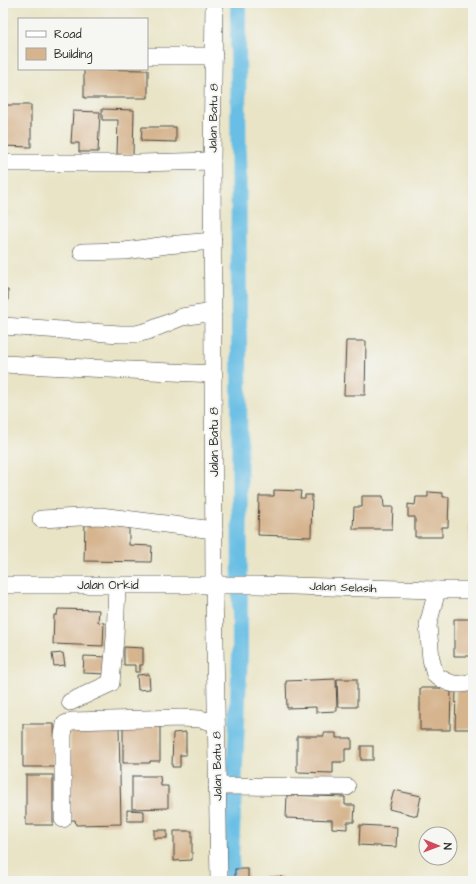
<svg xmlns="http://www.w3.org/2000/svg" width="476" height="884" font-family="'Architects Daughter',sans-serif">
	<rect width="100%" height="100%" fill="#f6f6f2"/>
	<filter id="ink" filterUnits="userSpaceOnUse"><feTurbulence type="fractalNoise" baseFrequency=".025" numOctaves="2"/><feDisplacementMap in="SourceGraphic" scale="8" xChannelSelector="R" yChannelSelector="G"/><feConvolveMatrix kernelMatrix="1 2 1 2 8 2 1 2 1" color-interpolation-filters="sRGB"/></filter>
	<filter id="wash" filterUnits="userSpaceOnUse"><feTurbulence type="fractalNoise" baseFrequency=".012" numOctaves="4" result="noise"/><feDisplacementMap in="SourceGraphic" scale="16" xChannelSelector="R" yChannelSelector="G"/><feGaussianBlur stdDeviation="0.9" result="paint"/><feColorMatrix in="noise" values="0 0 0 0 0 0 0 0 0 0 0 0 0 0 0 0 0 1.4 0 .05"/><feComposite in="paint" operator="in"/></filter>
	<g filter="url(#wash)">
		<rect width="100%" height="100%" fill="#e9e4c6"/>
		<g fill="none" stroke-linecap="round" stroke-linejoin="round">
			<polyline stroke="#67bee4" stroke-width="16" points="232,881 231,856 240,654 238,3"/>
		</g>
		<g id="blocks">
			<g fill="#d6b48e">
				<polygon points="84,69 148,70 148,98 84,98"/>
				<polygon points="3,105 31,105 31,147 3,146"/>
				<polygon points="102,109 134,110 133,155 117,154 118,120 102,120"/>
				<polygon points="73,111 100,112 98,152 79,152 79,143 71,143"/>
				<polygon points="142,127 176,127 176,142 141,141"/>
				<polygon points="3,278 5,278 5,290 8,290 8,302 6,302 5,312 3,312"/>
				<polygon points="346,341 366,341 365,395 344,395"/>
				<polygon points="274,490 301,491 300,498 305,498 305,495 312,495 311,537 258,535 259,496 274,496"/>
				<polygon points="428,492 443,493 443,497 449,497 448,527 442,527 442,537 415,537 415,517 408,517 408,504 415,505 416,497 428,497"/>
				<polygon points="362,496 383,496 384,507 393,507 392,529 353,529 354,507 362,507"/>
				<polygon points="85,521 129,522 129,545 152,546 151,562 84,561"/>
				<polygon points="469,523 473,523 473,559 471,559"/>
				<polygon points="58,609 99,610 98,622 104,623 103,646 53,644 54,615 57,615"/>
				<polygon points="454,619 472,619 473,656 454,656"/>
				<polygon points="124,647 143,648 143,665 140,665 140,672 135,672 135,665 124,665"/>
				<polygon points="63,653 65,665 54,666 52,654"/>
				<polygon points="84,656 107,657 107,674 83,673"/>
				<polygon points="149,674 150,689 138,690 137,675"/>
				<polygon points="336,679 337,711 316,712 316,707 287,708 286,681"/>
				<polygon points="337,679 357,679 357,707 338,707"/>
				<polygon points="420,688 451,688 450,730 420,730"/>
				<polygon points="473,689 473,729 455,729 456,690"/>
				<polygon points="123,723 160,723 160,761 150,761 150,763 123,763"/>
				<polygon points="23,724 54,724 55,767 23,767"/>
				<polygon points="119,726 121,824 76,825 75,820 71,820 70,727"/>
				<polygon points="186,732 186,755 180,755 180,767 172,767 173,733"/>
				<polygon points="324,733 336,733 336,738 352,738 352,749 345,749 345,762 333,762 333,773 297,772 297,736 324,736"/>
				<rect x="361" y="746" width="12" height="14"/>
				<rect x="26" y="775" width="27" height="50"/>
				<polygon points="132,776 160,776 161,786 168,786 168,808 132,809"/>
				<polygon points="394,790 421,796 417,816 389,809"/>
				<polygon points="287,795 345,797 345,805 355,805 354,822 347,822 347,829 332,828 332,820 286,818"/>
				<polygon points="127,810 144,811 144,821 127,821"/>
				<polygon points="360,825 397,827 396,847 359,845"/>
				<rect x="154" y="830" width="13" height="8"/>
				<polygon points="174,831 192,831 192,860 174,861"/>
				<rect x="235" y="869" width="13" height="11"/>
				<polygon points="269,877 282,877 281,881 269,881"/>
			</g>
		</g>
	</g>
	<g filter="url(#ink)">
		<use href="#blocks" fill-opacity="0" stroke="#484742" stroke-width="1"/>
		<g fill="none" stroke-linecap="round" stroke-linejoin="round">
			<g stroke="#484742" stroke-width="18">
				<g id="minor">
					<polyline points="214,3 212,161 214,585 219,881"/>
					<polyline points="147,56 214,56"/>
					<polyline points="3,163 140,163 212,161"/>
					<polyline points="82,252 125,251 167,245 213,241"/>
					<polyline points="3,326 120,334 136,334 148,331 182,317 213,312"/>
					<polyline points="3,364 214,374"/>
					<polyline points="41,519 100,516 214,530"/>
					<polyline points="3,585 257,585 437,590 473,590"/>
					<path d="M437,590l-9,35 3,34 4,16c16,10 20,11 38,7"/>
					<polyline points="70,702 111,683 115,638 117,585"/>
					<polyline points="217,786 347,787"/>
					<polyline points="63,819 63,735 65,724 72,721 181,718 200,719 216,723"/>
				</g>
			</g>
			<use href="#minor" stroke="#fff" stroke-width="17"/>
		</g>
	</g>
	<g text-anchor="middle" stroke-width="4" stroke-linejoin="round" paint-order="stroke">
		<g font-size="12" fill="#2b2b2b" stroke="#f6f6f2">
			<text transform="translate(213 118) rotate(-89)" y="4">Jalan Batu 8</text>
			<text transform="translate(214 442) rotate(-90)" y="4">Jalan Batu 8</text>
			<text x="108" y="589">Jalan Orkid</text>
			<text transform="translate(343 587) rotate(2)" y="4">Jalan Selasih</text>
			<text transform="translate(217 766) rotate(-91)" y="4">Jalan Batu 8</text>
		</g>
	</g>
	<rect width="476" height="884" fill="none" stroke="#f6f6f2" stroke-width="16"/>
	<rect x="18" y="18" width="130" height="52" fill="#f6f6f2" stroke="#a5a5a2"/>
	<rect x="26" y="31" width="20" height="6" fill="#ffffff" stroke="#a5a5a2"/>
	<text x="54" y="38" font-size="12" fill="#2b2b2b">Road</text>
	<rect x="26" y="48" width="20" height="12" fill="#d6b48e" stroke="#a5a5a2"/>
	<text x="54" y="58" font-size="12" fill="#2b2b2b">Building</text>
	<g transform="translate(438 846) rotate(91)"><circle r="19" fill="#f6f6f2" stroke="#a5a5a2"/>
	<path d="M0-3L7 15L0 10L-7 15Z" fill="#d1495b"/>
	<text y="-6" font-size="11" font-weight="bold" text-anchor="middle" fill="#2b2b2b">N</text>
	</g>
</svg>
